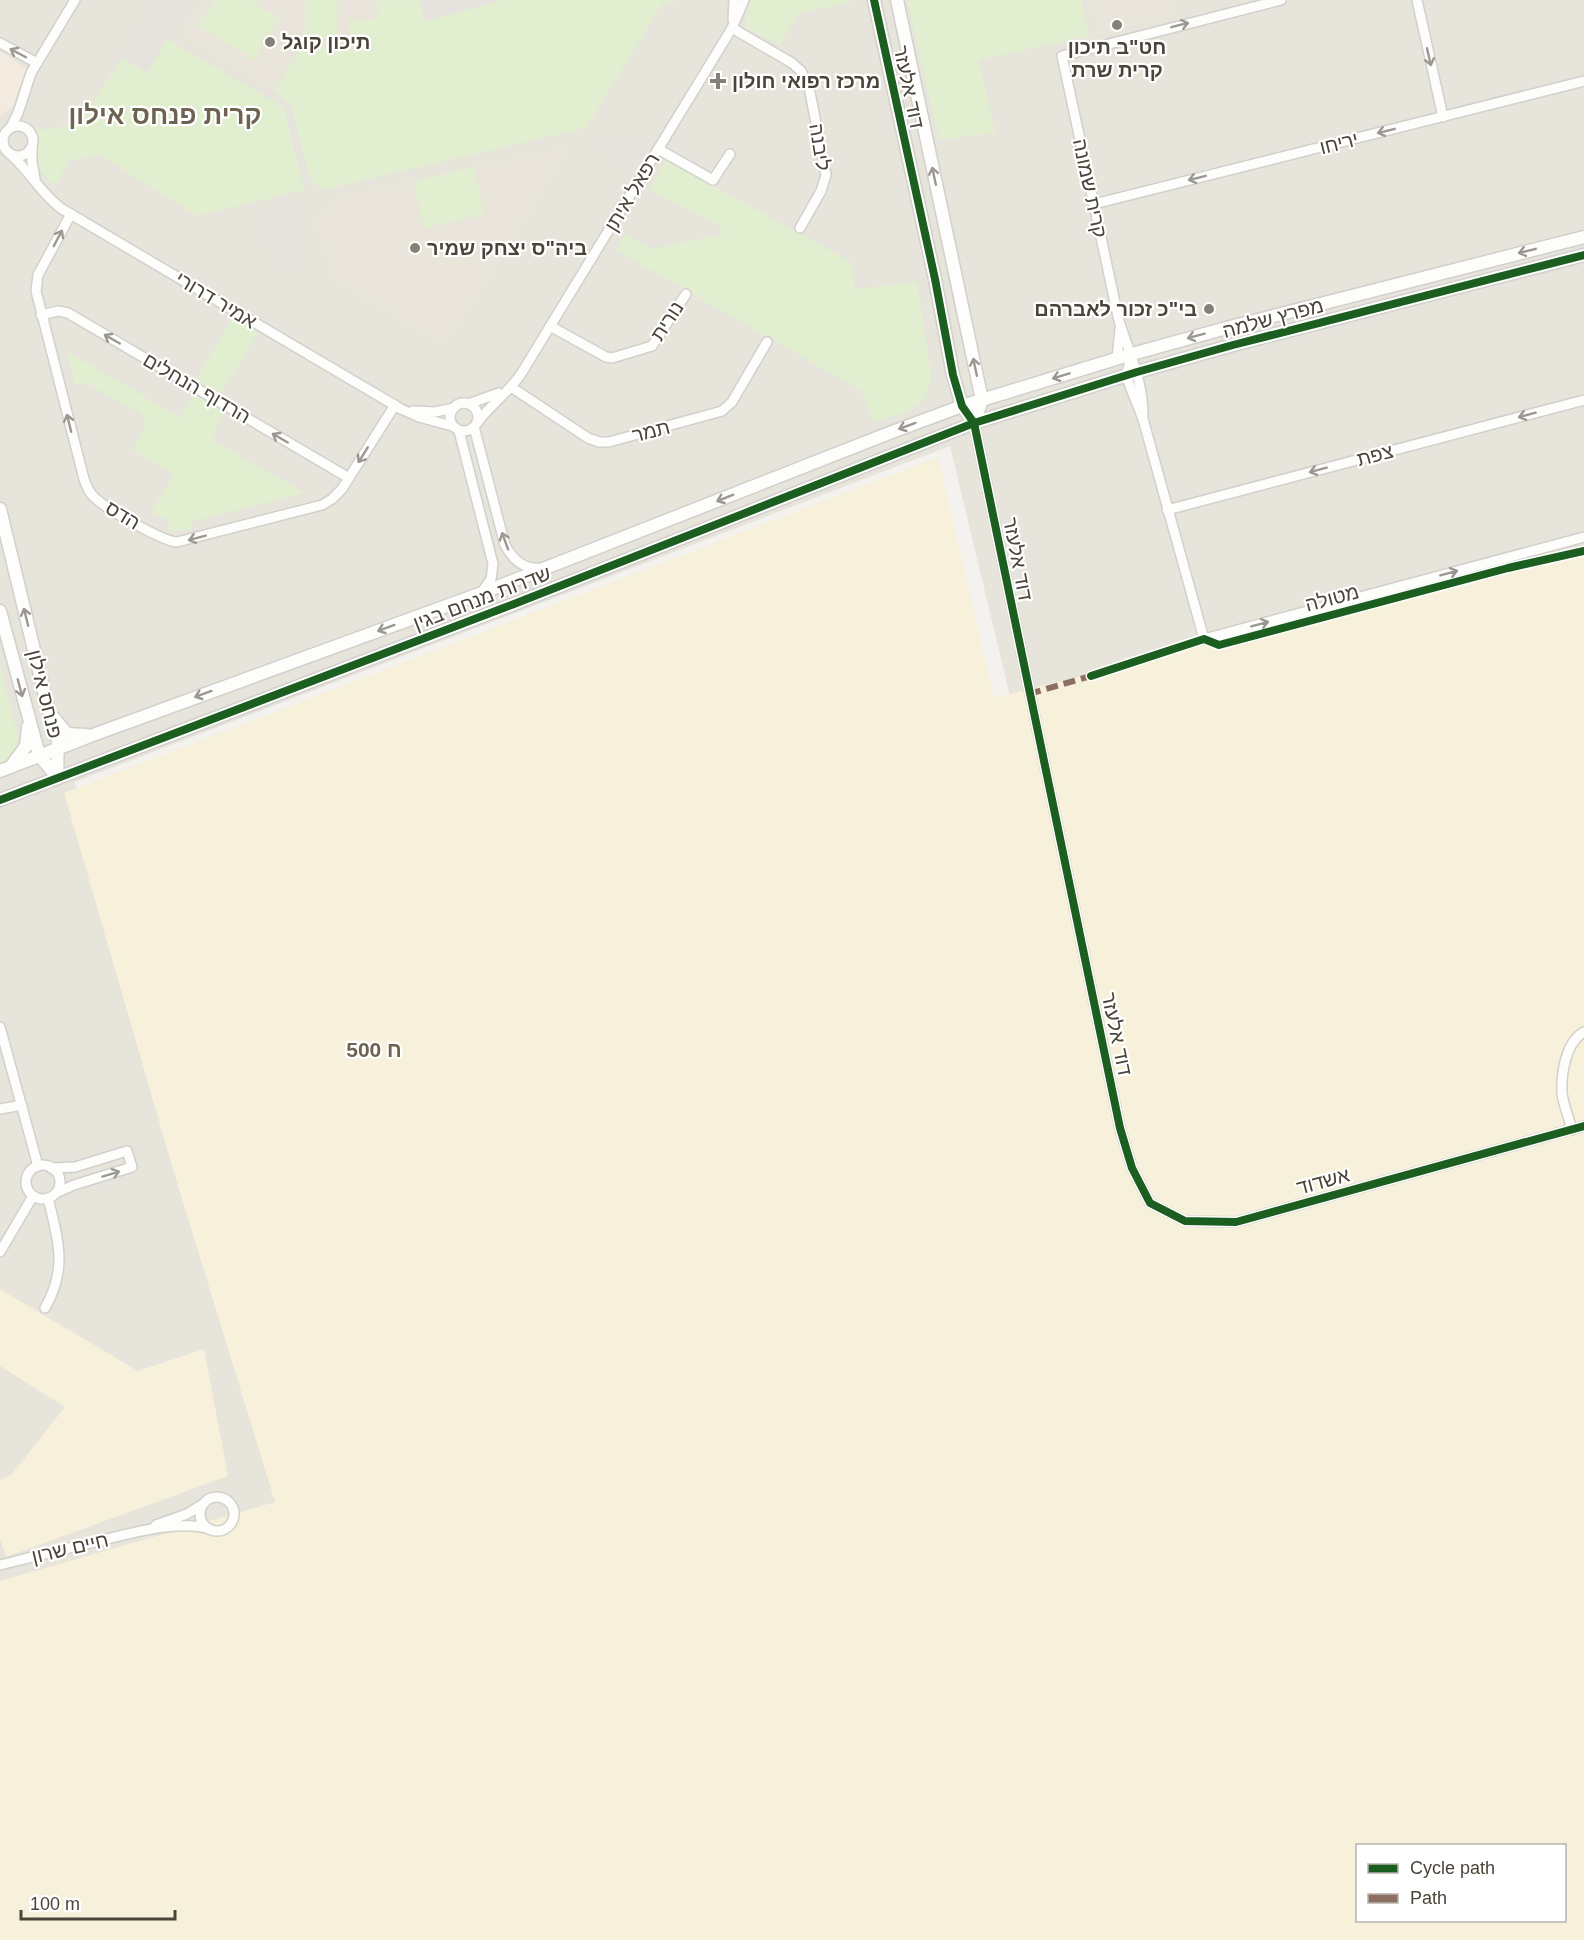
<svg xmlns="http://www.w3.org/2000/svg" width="1584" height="1940" font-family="Helvetica,'Noto Sans Hebrew',sans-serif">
	<rect width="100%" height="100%" fill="#f4f2ee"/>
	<polygon fill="#e7e4dc" points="0,0 1584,0 1584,1145 1146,1264 950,446 75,782 309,1508 0,1595"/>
	<polygon fill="#f3ebdf" points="0,51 26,68 13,106 0,117"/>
	<g fill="#eae5da">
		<polygon points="200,0 381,0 378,1 378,18 350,47 301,46 274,91 183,38 182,31"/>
		<polygon points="1090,0 1172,0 1176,15 1098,35"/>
		<polygon points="569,145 571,146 452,339 438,343 331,279 314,217 332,197"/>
	</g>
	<g fill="#e1eecf">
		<polygon points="215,0 250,0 280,18 254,60 198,26"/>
		<rect x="305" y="0" width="32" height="38"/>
		<polygon points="420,0 425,21 502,0 681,0 662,4 586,128 322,190 310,179 291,105 274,91 302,46 350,47 349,22 378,18 378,1"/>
		<polygon points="751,0 857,0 798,14 780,45 747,29 745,19"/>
		<polygon points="907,0 1081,0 1089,36 979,60 995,133 939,140"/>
		<path d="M167,39l117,69 20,82 -107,26 -97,-61 -31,6 -14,24c-5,-5 -11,-9 -15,-14 -8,-12 1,-30 -7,-44l11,3 34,-7 45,-65 24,14z"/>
		<path d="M666,160l185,102 4,27 62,-7 14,92c-2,38 -27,38 -57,48l-14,-32 -244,-140 10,-16 25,15 70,-15 -3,-10 -69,-33z"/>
		<polygon points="474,167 484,214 424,228 413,182"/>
		<polygon points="233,318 258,333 220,395 195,380"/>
		<polygon points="67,352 180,417 195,394 225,413 213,432 217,443 305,493 191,522 191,529 166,532 170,521 151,512 174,475 132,450 146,426 141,414 85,382 75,385"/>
		<path d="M0,665l18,73c-1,13 -6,20 -18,25z"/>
	</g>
	<g fill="#f7f0da" fill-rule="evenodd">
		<path d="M938,457l56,241 590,-148v1390h-1584v-359l275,-79 -103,-336 -108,-373zM1358,1846h206v74h-206z"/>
		<polygon points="0,1289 138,1371 204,1349 228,1476 6,1557 0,1539 0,1480 12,1474 65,1407 0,1366"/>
	</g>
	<g fill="#e6e3df">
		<polygon points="159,0 177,0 187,6 147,73 123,58"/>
		<polygon points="423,0 502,0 425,21 420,1"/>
		<polygon points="608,137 630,144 644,154 635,169 602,147"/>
		<polygon points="297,204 304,228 304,238 302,249 292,270 277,266 260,213"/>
	</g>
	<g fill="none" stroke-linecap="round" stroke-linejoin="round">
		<g stroke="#d2d0cb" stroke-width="12">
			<g id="minor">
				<polyline points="1417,0 1443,117"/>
				<polyline points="733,20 734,0"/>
				<polyline points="732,28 792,63 801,71 809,87 826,175 821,191 800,228"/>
				<polyline points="0,43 37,63"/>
				<circle cx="18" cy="141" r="15"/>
				<polyline points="11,127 18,113 31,73 75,0"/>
				<polyline points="32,147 32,162 35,178"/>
				<polyline points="658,149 713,180 730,154"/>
				<path d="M9,153c20,17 32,41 53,56l339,200 18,8 33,9"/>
				<polyline points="1094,204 1584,81"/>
				<path d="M71,214l-33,61 -2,16 48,188c2,6 4,12 9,17 11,12 69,45 84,46l145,-37 10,-6 10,-10 53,-84"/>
				<polyline points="41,315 58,311 68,313 349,478"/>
				<polyline points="550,326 606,357 612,358 652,346 686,294"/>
				<polyline points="1132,354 1126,376 1143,419 1204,639 1584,537"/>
				<polyline points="1117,359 1120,329"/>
				<polyline points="511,387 588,438 599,442 609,442 722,411 732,402 767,342"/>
				<circle cx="464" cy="417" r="14"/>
				<polyline points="468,404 499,393"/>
				<polyline points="413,411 435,412 454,408"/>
				<path d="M1143,415c0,-34 -14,-63 -24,-94l-57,-265 219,-56"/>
				<path d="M477,423c13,-18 31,-30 44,-49l211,-346 12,-28"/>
				<polyline points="974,423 1120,1128 1132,1168 1150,1203 1185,1221 1236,1222 1584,1126"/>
				<path d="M474,427l31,118c8,15 19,25 37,23"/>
				<polyline points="459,431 493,564 491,579 482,592"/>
				<polyline points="1167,510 1584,400"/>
				<polyline points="0,1027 38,1166"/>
				<polyline points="0,1109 22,1105"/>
				<path d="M1572,1130c-3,-12 -9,-26 -10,-37 -1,-20 4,-51 22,-61"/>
				<circle cx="43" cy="1182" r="17"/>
				<polyline points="51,1168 75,1167 127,1151 132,1167 74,1185 56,1193"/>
				<polyline points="0,1252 33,1196"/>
				<path d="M45,1308c23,-40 13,-68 3,-110"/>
				<circle cx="217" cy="1514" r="17"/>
				<polyline points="156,1525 187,1514 203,1504"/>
				<path d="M0,1565c32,-8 63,-16 95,-23 33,-8 82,-23 115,-13"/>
			</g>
		</g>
		<g stroke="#d2d0cb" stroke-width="15">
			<g id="tertiary">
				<polyline points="874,0 935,279 953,375 962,406 974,423"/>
				<polyline points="897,0 982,400 974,423"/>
				<polyline points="0,509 49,712 58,738 57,777"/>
				<polyline points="0,611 39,755 57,777"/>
				<polyline points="54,718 67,734 86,735"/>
				<polyline points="12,765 26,746 28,727"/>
				<polyline points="0,771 93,735 482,593 892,432 962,406 1132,354 1230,327 1584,237"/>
				<polyline points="0,800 514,604 974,423 1137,372 1233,345 1584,255"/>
			</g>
		</g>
		<use href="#minor" stroke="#fdfdfc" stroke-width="9"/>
		<use href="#tertiary" stroke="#fdfdfc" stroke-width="12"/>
		<polyline stroke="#8d6e63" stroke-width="6" stroke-dasharray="12 6" stroke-linecap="butt" points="1029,694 1091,676"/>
		<g stroke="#fff" stroke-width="11">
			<g id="cycleway">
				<polyline points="874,0 935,279 953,375 962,406 974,423 1120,1128 1132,1168 1150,1203 1185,1221 1236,1222 1584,1126"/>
				<polyline points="1091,676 1204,639 1219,645 1508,568 1584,551"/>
				<polyline points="0,800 514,604 974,423 1137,372 1233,345 1584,255"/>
			</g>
		</g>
		<use href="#cycleway" stroke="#1b5e20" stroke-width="8"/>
	</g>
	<defs><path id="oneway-shaft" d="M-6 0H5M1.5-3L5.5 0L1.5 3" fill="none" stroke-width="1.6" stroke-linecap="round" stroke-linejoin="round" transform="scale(1.5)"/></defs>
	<g stroke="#9b9791">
		<use href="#oneway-shaft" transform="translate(1180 25) rotate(-14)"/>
		<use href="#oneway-shaft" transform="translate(18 53) rotate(-152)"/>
		<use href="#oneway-shaft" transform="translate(1429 57) rotate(77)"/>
		<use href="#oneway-shaft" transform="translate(1386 131) rotate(166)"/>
		<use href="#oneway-shaft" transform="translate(934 176) rotate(-102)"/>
		<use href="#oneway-shaft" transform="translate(1197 178) rotate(166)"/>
		<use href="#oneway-shaft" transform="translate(58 238) rotate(-62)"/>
		<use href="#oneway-shaft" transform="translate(1527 251) rotate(166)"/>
		<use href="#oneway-shaft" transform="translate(1196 336) rotate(165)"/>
		<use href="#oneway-shaft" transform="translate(112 339) rotate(-150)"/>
		<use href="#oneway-shaft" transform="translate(975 367) rotate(-102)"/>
		<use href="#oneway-shaft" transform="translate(1061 376) rotate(163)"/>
		<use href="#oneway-shaft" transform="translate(1527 415) rotate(165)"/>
		<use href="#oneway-shaft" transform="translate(69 423) rotate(-104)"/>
		<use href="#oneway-shaft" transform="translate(907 426) rotate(160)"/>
		<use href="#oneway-shaft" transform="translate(280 438) rotate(-150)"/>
		<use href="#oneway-shaft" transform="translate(363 455) rotate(122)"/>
		<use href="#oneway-shaft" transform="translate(1318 470) rotate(165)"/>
		<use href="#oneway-shaft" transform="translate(725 498) rotate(158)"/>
		<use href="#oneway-shaft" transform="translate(197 538) rotate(165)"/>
		<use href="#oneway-shaft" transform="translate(505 541) rotate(-110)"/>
		<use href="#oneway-shaft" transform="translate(1449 573) rotate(-15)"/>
		<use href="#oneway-shaft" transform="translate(26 617) rotate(-104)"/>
		<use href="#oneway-shaft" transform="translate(1260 624) rotate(-15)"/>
		<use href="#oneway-shaft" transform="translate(386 628) rotate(160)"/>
		<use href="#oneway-shaft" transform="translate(20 688) rotate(75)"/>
		<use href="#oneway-shaft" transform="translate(203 694) rotate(160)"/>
		<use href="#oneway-shaft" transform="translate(111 1174) rotate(-17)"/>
	</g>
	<g fill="#868178" stroke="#fff" stroke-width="2">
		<circle cx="1117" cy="25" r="6"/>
		<circle cx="270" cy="42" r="6"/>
		<path d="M715 72h6v6h6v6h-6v6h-6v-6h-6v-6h6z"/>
		<circle cx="415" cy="248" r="6"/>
		<circle cx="1209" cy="309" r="6"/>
	</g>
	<g text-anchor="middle" stroke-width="4.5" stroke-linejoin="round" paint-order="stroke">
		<g font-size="20" font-weight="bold" fill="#4b4439" stroke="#fff" text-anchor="start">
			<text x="282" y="49">תיכון קוגל</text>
			<text x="1117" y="54" text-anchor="middle">חט"ב תיכון<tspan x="1117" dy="23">קרית שרת</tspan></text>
			<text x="732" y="88">מרכז רפואי חולון</text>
			<text x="427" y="255">ביה"ס יצחק שמיר</text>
			<text x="1197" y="316" text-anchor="end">בי"כ זכור לאברהם</text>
		</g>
		<g font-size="20" fill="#4b4439" stroke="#fff">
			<text transform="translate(909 87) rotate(78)" y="7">דוד אלעזר</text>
			<text transform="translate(1339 143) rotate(-14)" y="7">יריחו</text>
			<text transform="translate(820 147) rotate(81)" y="7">ליבנה</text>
			<text transform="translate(1090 188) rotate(78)" y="7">קרית שמונה</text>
			<text transform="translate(632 192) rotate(-59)" y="7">רפאל איתן</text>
			<text transform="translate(216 300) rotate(31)" y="7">אמיר דרורי</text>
			<text transform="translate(1273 318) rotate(-15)" y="7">מפרץ שלמה</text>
			<text transform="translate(667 321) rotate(-57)" y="7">נורית</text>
			<text transform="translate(197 388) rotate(30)" y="7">הרדוף הנחלים</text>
			<text transform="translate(651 431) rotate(-14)" y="7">תמר</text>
			<text transform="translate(1375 455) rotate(-15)" y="7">צפת</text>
			<text transform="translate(123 515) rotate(31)" y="7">הדס</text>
			<text transform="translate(1018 559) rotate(79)" y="7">דוד אלעזר</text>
			<text transform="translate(482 598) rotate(-21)" y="7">שדרות מנחם בגין</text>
			<text transform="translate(1332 598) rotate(-15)" y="7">מטולה</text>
			<text transform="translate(45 694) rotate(76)" y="7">פנחס אילון</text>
			<text transform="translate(1117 1034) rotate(78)" y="7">דוד אלעזר</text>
			<text transform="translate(1323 1181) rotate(-15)" y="7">אשדוד</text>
			<text transform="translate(70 1548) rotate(-13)" y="7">חיים שרון</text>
		</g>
		<g font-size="21" font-weight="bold" fill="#6e6250" stroke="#fff">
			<text x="374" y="1057">ח 500</text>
		</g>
		<g font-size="26" font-weight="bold" fill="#6e6250" stroke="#fff">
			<text x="165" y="124">קרית פנחס אילון</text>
		</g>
	</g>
	<rect x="1356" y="1844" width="210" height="78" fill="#ffffff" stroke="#b7b4b0" stroke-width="1.5"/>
	<rect x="1368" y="1864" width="30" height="9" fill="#1b5e20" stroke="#b7b4b0" stroke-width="1.5"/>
	<text x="1410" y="1874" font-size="18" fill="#4b4439">Cycle path</text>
	<rect x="1368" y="1894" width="30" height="9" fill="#8d6e63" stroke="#b7b4b0" stroke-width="1.5"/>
	<text x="1410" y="1904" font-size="18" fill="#4b4439">Path</text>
	<path d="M21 1910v9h154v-9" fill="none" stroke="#4b4439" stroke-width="3"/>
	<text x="30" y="1910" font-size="18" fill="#4b4439" stroke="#ffffff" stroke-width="4.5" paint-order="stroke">100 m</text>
</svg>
